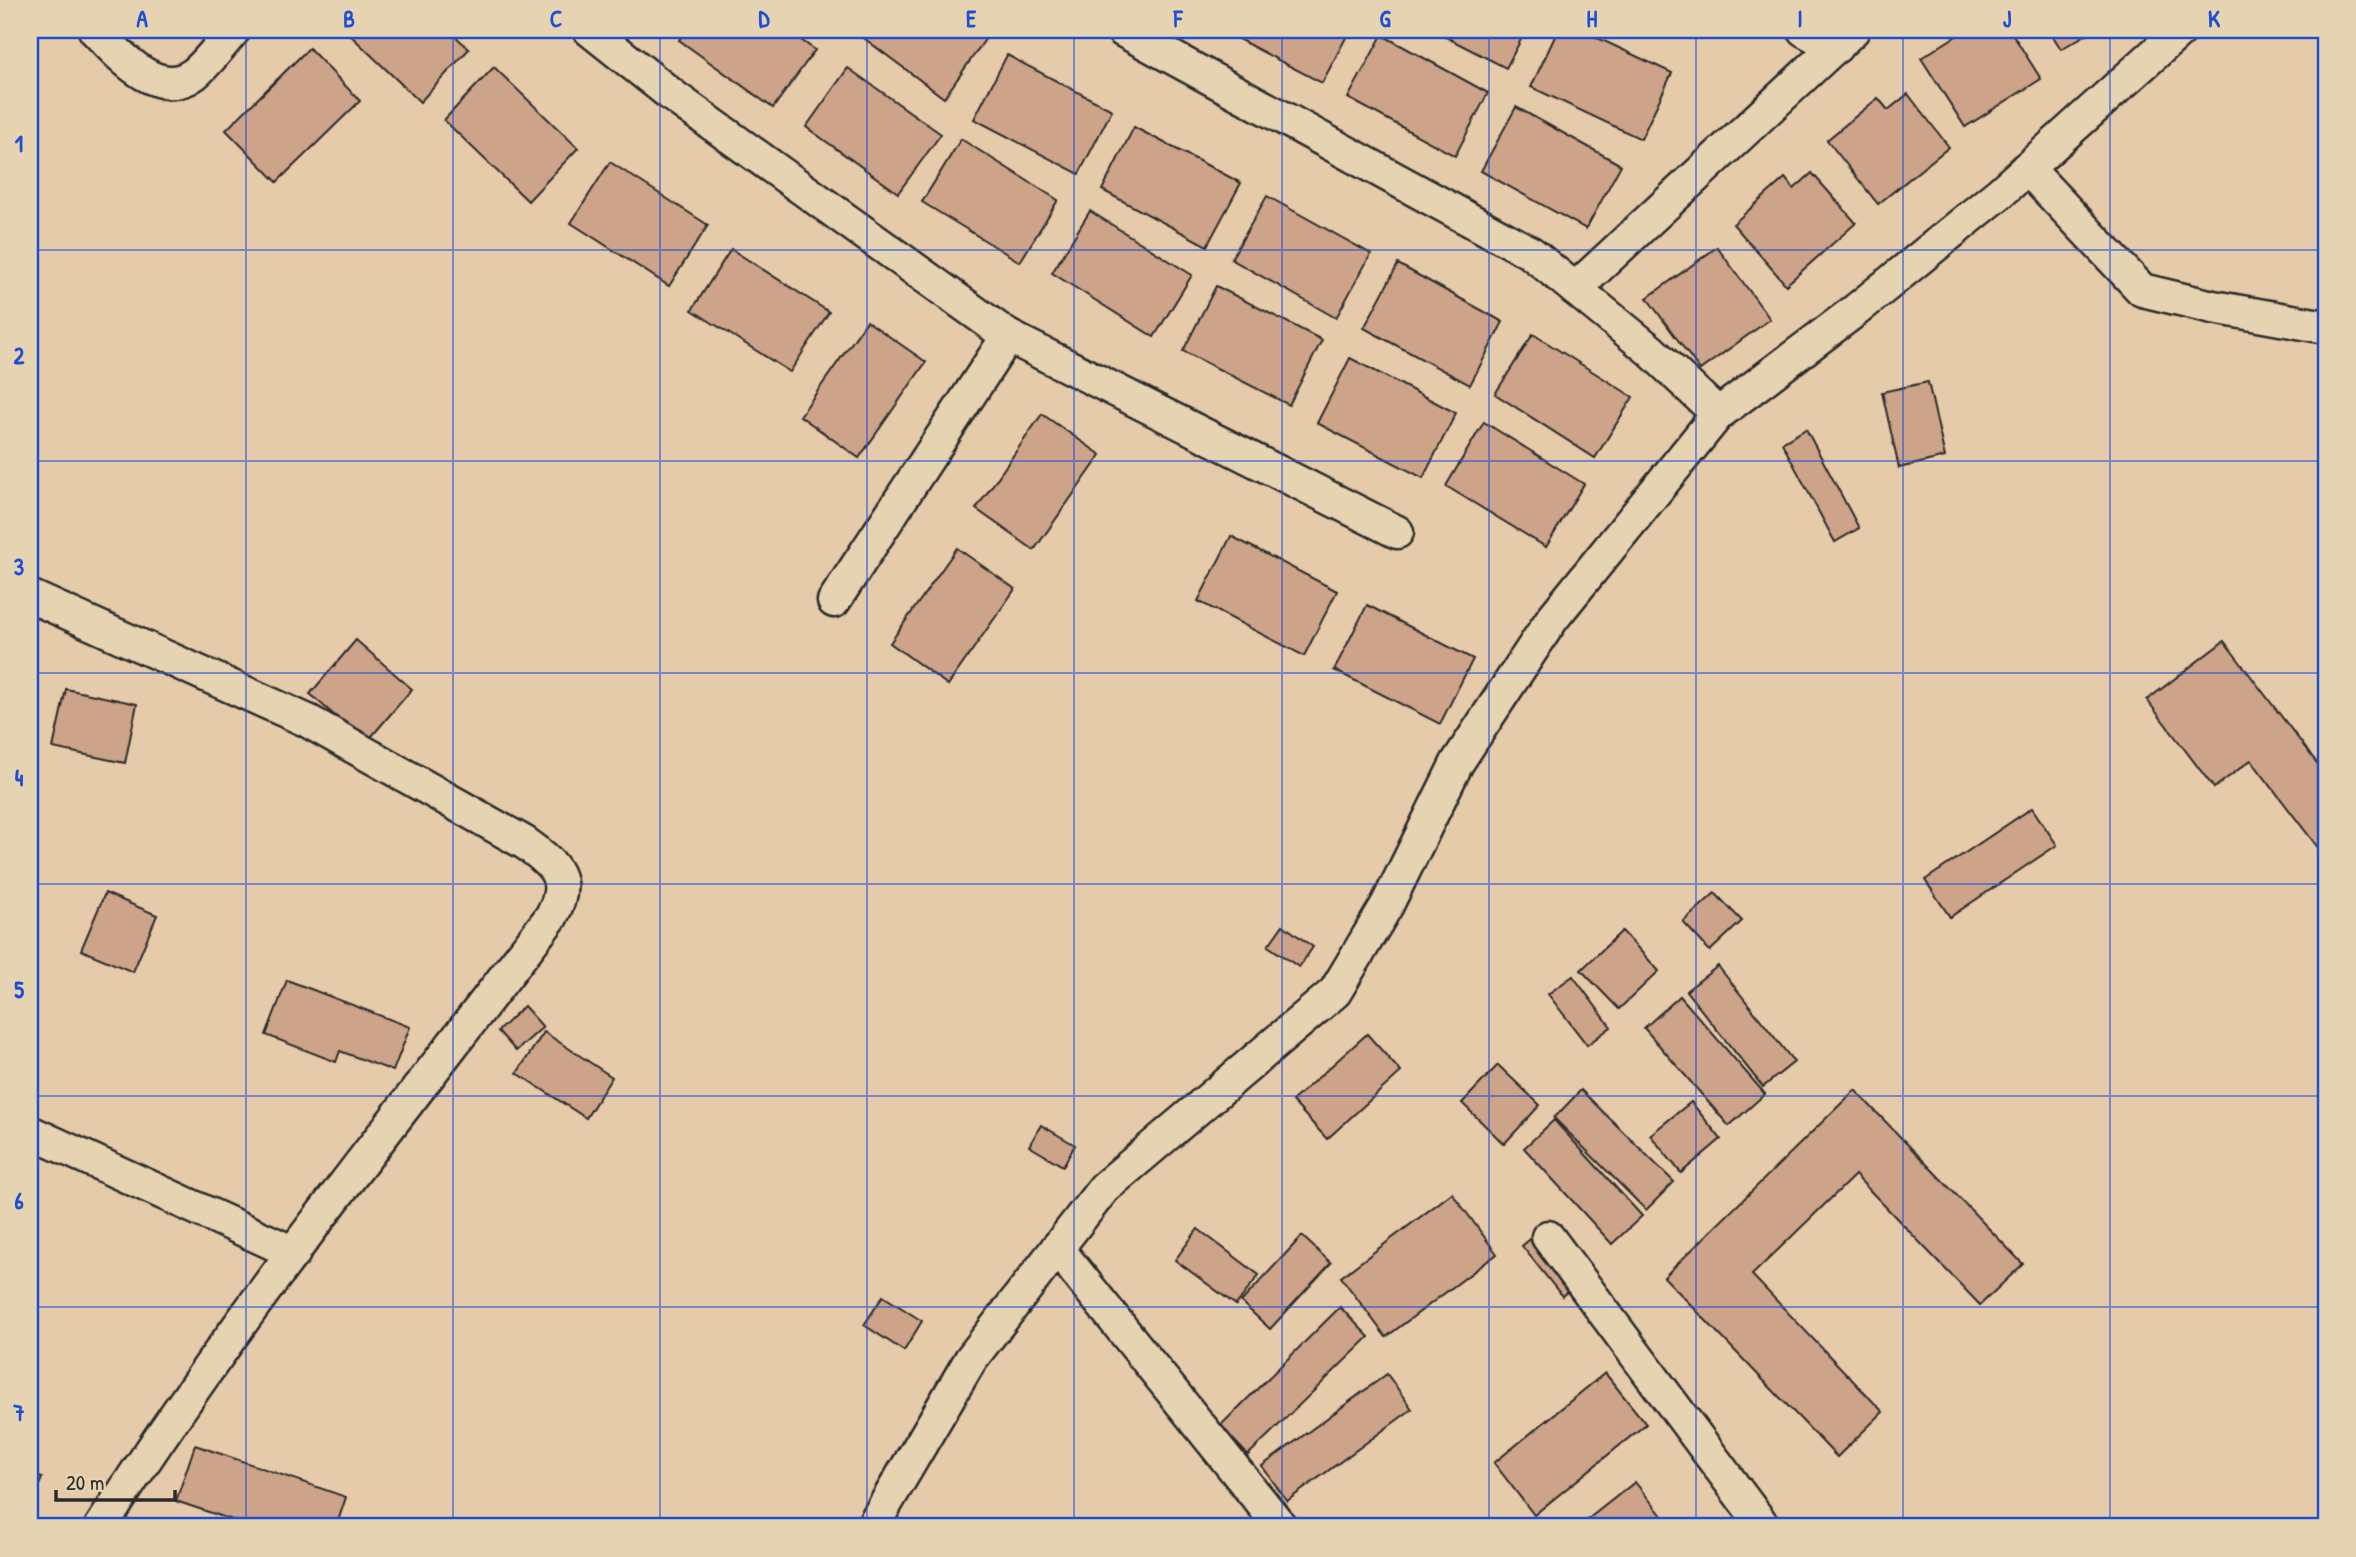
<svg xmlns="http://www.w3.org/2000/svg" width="2356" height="1557" font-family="'Patrick Hand',sans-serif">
	<rect width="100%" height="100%" fill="#e6cbaa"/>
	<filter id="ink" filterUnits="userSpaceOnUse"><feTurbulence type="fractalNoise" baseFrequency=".0143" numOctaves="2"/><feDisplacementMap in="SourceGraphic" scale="14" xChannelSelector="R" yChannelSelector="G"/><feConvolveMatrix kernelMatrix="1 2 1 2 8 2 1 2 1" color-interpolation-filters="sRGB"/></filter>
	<g filter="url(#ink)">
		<g fill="#cda389" stroke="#2b2b2b" stroke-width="2">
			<polygon points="345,30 449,30 469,49 420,102"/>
			<polygon points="686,30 787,30 815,50 773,108 679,40"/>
			<polygon points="853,30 975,30 986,38 944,98"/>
			<polygon points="1221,30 1350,30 1322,83"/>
			<polygon points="1432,30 1526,30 1506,68"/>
			<polygon points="1558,30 1581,30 1672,73 1641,139 1531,87"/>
			<polygon points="1966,30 2010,30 2041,79 1965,127 1921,58"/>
			<polygon points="2049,30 2094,30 2061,49"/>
			<polygon points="1382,35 1488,93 1455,156 1348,98"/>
			<polygon points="309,48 360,101 277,182 226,130"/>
			<polygon points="1007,55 1112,110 1079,174 974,119"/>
			<polygon points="494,67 578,148 528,201 444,120"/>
			<polygon points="848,68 941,134 898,193 806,127"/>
			<polygon points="1908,94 1949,147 1878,204 1827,140 1878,98 1888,110"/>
			<polygon points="1516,107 1621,165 1586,229 1481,171"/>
			<polygon points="1134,127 1241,183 1207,246 1102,190"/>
			<polygon points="961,139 1058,200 1020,262 922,202"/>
			<polygon points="610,162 708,225 669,286 571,223"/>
			<polygon points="1812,173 1856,223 1786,285 1733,224 1785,178 1794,189"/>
			<polygon points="1267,196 1371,254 1336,318 1231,259"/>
			<polygon points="1090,211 1192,275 1154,337 1052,273"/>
			<polygon points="1717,247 1770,319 1700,370 1647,298"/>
			<polygon points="731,249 829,312 790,372 692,310"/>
			<polygon points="1398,264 1503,322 1470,385 1364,328"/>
			<polygon points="1216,286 1322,340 1289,405 1183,351"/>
			<polygon points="867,321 926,362 859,458 800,416"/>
			<polygon points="1533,334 1633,397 1595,458 1495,394"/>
			<polygon points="1350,358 1456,413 1423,478 1317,423"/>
			<polygon points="1928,382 1945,457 1899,468 1882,392"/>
			<polygon points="1042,414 1101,455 1034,550 976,509"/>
			<polygon points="1484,422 1584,484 1546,547 1446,486"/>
			<polygon points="1806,429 1859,528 1835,542 1782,443"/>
			<polygon points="1231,536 1337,591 1304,656 1198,601"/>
			<polygon points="957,548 1015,589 948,685 890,643"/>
			<polygon points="1367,605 1473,659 1440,724 1334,670"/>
			<polygon points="356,640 412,689 366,743 310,694"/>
			<polygon points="2224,641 2326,775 2326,858 2251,760 2214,788 2147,700"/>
			<polygon points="66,689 137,704 125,763 53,748"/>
			<polygon points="2032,808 2057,845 1950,917 1925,880"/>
			<polygon points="105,893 157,915 133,972 81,950"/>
			<polygon points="1715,893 1742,921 1710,951 1683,922"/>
			<polygon points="1283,925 1313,947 1299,967 1268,946"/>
			<polygon points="1622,931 1659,971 1619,1009 1581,970"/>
			<polygon points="1718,966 1794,1062 1763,1087 1686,991"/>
			<polygon points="1573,976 1611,1027 1587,1045 1548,994"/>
			<polygon points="287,980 410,1027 393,1071 340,1051 336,1062 266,1035"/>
			<polygon points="1680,996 1765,1094 1729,1126 1644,1028"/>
			<polygon points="524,1006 543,1027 516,1051 498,1031"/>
			<polygon points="544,1032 612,1077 586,1118 517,1073"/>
			<polygon points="1367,1034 1401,1072 1327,1139 1292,1101"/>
			<polygon points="1498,1065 1540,1105 1504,1144 1462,1103"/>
			<polygon points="1581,1090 1674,1182 1646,1210 1554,1118"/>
			<polygon points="1855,1090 2023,1264 1980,1305 1855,1175 1752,1275 1883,1412 1837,1457 1664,1277"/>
			<polygon points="1691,1102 1721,1139 1681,1173 1650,1135"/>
			<polygon points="1554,1120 1642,1216 1612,1244 1524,1148"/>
			<polygon points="1041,1125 1075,1145 1063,1166 1029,1146"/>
			<polygon points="1452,1193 1497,1254 1386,1337 1341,1277"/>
			<polygon points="1198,1229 1259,1275 1236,1305 1175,1260"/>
			<polygon points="1536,1234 1576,1284 1562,1296 1522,1246"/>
			<polygon points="1302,1236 1331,1263 1270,1329 1241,1302"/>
			<polygon points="883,1296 922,1321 904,1351 864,1325"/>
			<polygon points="1340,1307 1369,1337 1248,1455 1220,1426"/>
			<polygon points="1605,1373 1646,1424 1534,1515 1494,1463"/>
			<polygon points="1387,1374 1412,1409 1287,1501 1262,1466"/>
			<polygon points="195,1445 346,1497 336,1527 253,1527 176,1501"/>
			<polygon points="30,1473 42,1478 30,1509"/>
			<polygon points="1635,1482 1671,1527 1578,1527"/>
		</g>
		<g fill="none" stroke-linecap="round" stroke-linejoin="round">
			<g stroke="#2b2b2b" stroke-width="37">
				<g id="street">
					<path d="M95,30c23,23 62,71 99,44 15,-12 27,-30 40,-44"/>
					<polyline points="590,30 673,96 1008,336 1397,532"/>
					<polyline points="1122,30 1531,253 1650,350 1718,414"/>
					<polyline points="1804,30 1836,47"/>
					<polyline points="2027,168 2142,290 2213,307 2326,327"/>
					<polyline points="1575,289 1853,30"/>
					<path d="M30,596l278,125 217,122c31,22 47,37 26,74 -153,200 -314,397 -450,610"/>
					<polyline points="834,601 1008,336"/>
					<polyline points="30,1132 294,1253"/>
					<polyline points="1548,1237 1764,1527"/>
					<polyline points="1057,1248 1281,1527"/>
					<polyline points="872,1527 971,1359 1104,1188 1335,992 1387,905 1457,763 1552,619 1718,414 1856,310 2001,192 2181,30"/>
				</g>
			</g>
			<use href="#street" stroke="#e6d3b1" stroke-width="32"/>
		</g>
	</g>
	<path fill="none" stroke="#1d4ed8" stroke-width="2" stroke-opacity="0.55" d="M246,30v1497M453,30v1497M660,30v1497M867,30v1497M1074,30v1497M1282,30v1497M1489,30v1497M1696,30v1497M1903,30v1497M2110,30v1497M30,250h2296M30,461h2296M30,673h2296M30,884h2296M30,1096h2296M30,1307h2296"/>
	<rect width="2356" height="1557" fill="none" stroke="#e6d3b1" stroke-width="77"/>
	<path d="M56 1490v10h119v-10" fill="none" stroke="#2b2b2b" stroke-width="3.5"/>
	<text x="66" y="1490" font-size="21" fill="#2b2b2b" stroke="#e6d3b1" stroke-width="5" paint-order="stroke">20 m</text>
	<rect x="38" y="38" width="2280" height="1480" fill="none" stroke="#1d4ed8" stroke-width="2.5"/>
	<g font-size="23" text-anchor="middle" font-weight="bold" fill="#1d4ed8">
		<text x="142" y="27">A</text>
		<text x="349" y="27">B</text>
		<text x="556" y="27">C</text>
		<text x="764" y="27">D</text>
		<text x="971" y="27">E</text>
		<text x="1178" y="27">F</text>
		<text x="1385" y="27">G</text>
		<text x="1592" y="27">H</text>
		<text x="1800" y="27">I</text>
		<text x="2007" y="27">J</text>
		<text x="2214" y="27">K</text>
		<text x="19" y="152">1</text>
		<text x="19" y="364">2</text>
		<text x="19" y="575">3</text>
		<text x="19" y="786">4</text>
		<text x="19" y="998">5</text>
		<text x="19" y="1209">6</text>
		<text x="19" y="1421">7</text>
	</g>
</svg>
